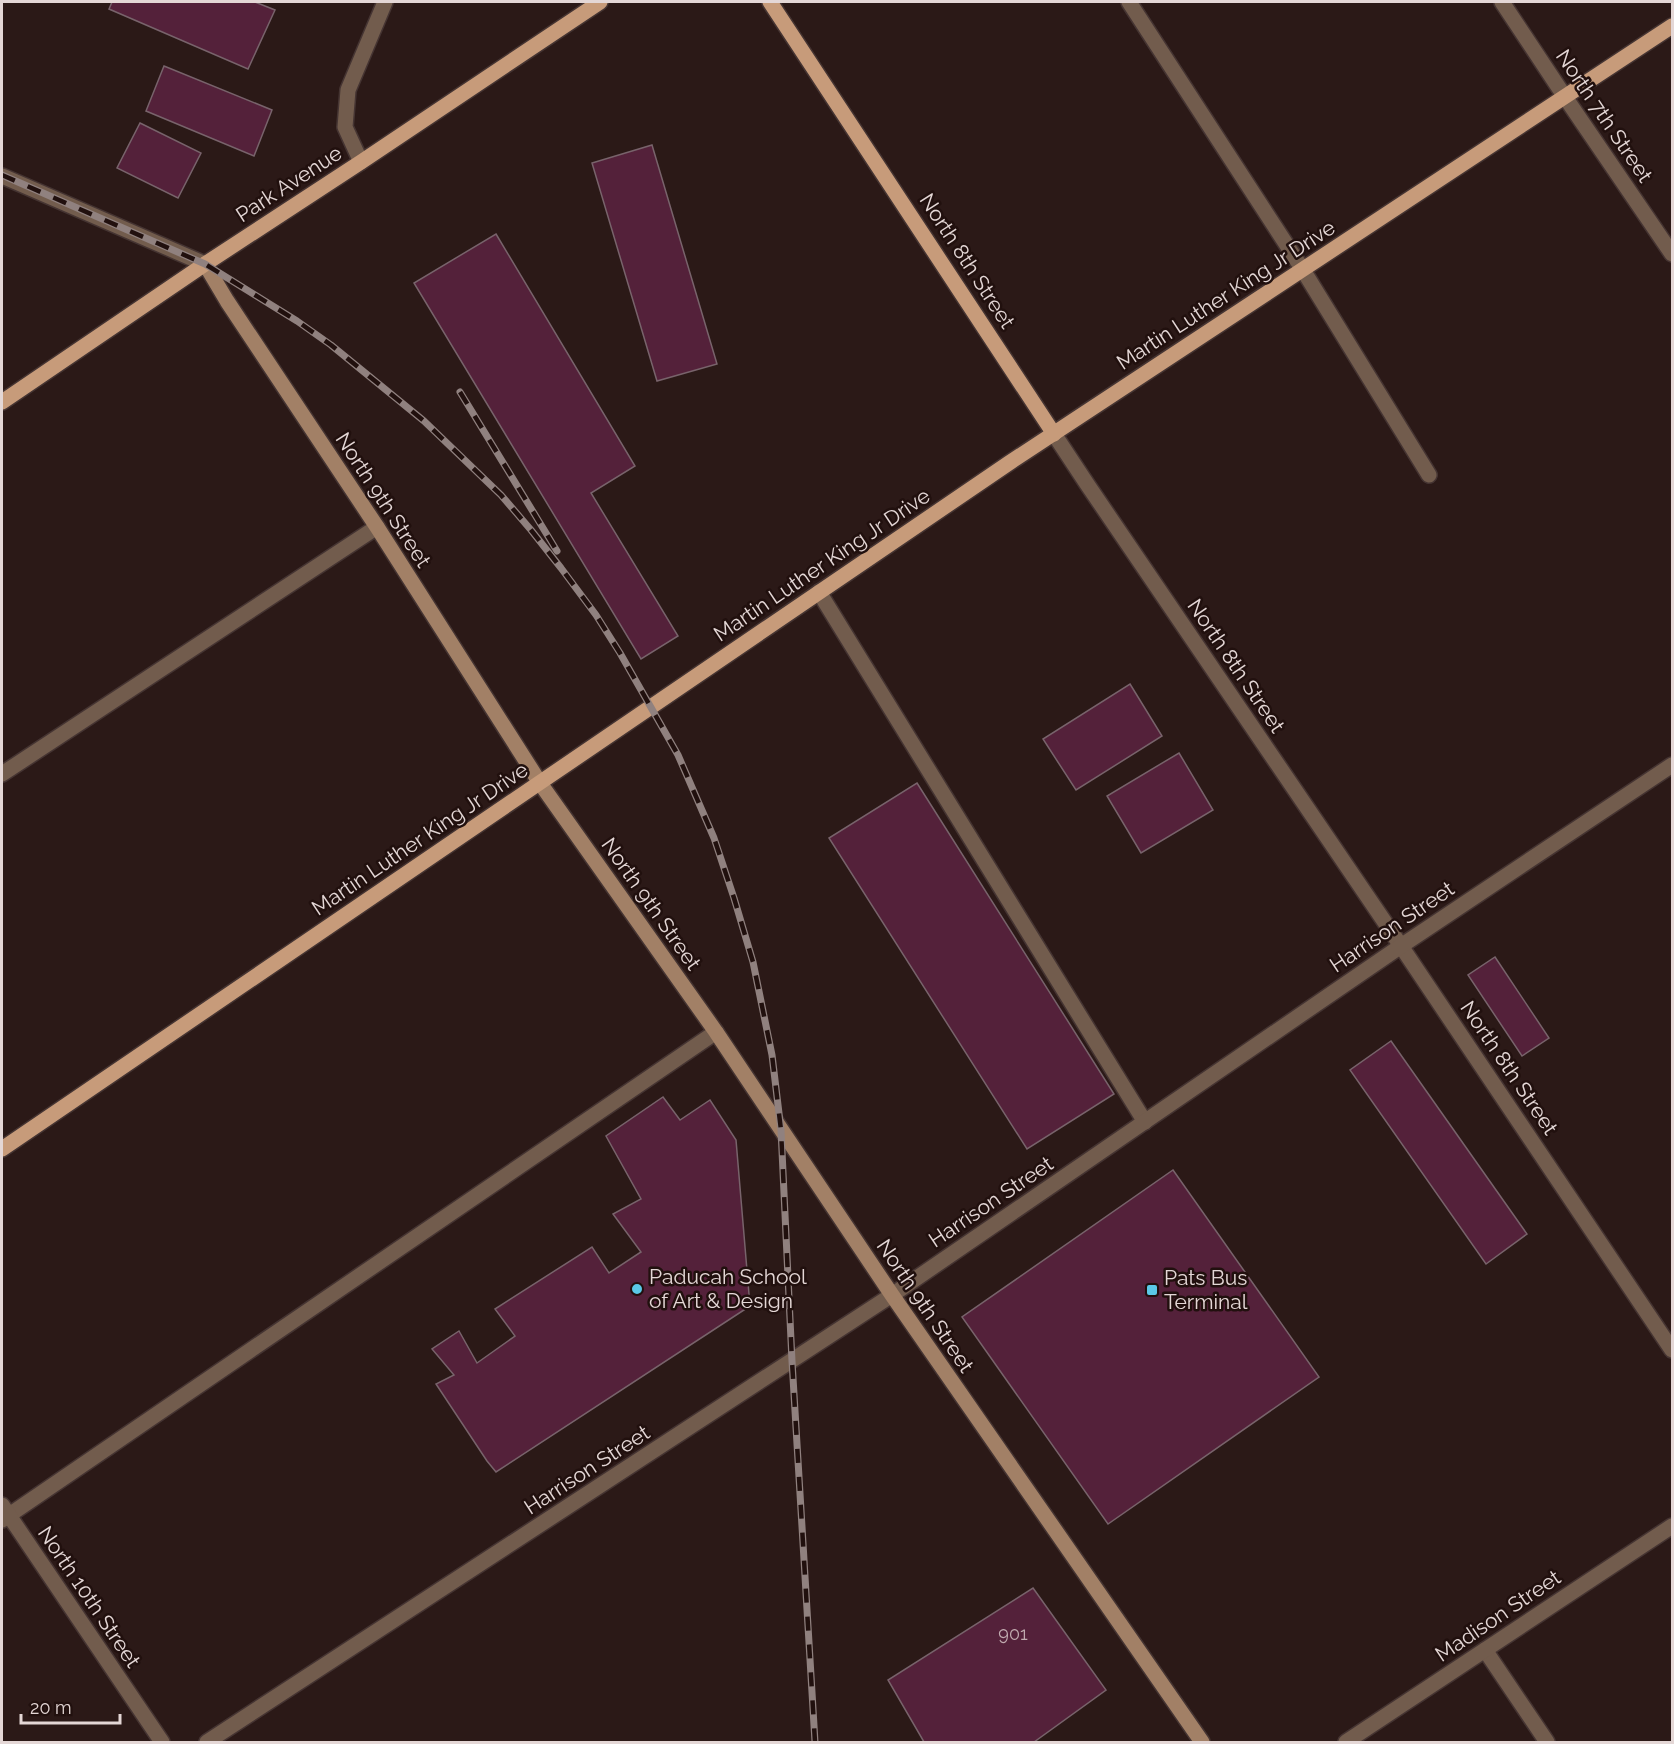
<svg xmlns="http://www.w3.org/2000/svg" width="1674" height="1744" font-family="Raleway,sans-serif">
	<rect width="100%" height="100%" fill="#2b1917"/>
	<g fill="#54213a" stroke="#78636b" stroke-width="1.5">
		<polygon points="112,2 255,2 275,10 248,69 109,9"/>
		<polygon points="164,66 272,110 254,156 146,111"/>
		<polygon points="140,123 201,153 178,198 117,168"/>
		<polygon points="652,145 717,364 657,381 592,163"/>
		<polygon points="496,234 635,466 591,493 678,636 641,659 414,283"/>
		<polygon points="1130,684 1162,736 1076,790 1043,739"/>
		<polygon points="1179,753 1213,810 1141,853 1107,796"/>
		<polygon points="917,783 1114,1094 1027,1149 829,838"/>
		<polygon points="1495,957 1549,1038 1522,1056 1468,975"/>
		<polygon points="1391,1041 1527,1234 1486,1264 1350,1070"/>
		<polygon points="663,1097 680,1120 710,1100 736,1140 750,1306 496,1472 487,1461 436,1384 454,1375 432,1349 459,1331 477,1363 515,1336 495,1309 592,1247 609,1273 641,1252 613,1214 641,1199 606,1136"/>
		<polygon points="1173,1170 1319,1377 1108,1524 962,1317"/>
		<polygon points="1033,1588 1106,1690 1034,1742 924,1742 888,1680"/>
	</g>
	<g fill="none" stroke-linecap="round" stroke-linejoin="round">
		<g stroke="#453432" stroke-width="18">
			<g id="lane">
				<polyline points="1129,2 1303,270 1429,475"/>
				<polyline points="819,592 1145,1122"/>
				<polyline points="2,774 377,527"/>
				<polyline points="2,1520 716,1032"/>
				<polyline points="1485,1650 1547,1742"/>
			</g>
		</g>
		<g stroke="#453432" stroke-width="18">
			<g id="street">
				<polyline points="1502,2 1565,97 1672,254"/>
				<polyline points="361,162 345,127 348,90 385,2"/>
				<polyline points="2,176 205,264"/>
				<polyline points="1054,434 1087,484 1401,946 1672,1350"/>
				<polyline points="2,1505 162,1742"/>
				<polyline points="207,1742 892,1295 1401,946 1672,765"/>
				<polyline points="1346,1742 1672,1526"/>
			</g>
		</g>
		<g stroke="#453432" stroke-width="18">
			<polyline id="secondary" points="205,264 227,301 377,527 540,783 716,1032 892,1295 1202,1742"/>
		</g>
		<g stroke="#453432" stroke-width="18">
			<g id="primary">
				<polyline points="770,2 1054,434"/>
				<polyline points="2,402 205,264 361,162 600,2"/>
				<polyline points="2,1149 1009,463 1672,26"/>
			</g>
		</g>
		<use href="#lane" stroke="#725c4d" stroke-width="15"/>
		<use href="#street" stroke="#725c4d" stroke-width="15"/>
		<use href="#secondary" stroke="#a28066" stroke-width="15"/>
		<use href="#primary" stroke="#c79b7a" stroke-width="15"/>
		<g stroke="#90817f" stroke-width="7">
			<g id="rail">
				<polyline points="2,175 205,264 297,321 331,345 424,421 501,495 531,530 561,568 596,615 620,653 678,755 714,838 734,898 753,962 772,1055 781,1130 792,1361 815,1742"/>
				<polyline points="460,392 557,551"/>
			</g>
		</g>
		<use href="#rail" stroke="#21100e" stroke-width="4.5" stroke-dasharray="14" stroke-linecap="butt"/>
	</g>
	<g fill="#5ac8e6" stroke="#21100e" stroke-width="2">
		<circle cx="637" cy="1289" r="6"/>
		<rect x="1146" y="1284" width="12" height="12" rx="3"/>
	</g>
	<g text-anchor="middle" stroke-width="5" stroke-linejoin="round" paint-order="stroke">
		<g font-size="18" fill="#c0aaaf">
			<text x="1013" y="1640">901</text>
		</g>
		<g font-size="21" fill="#e4d7d6" stroke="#21100e">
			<text transform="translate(1604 116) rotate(56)" y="7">North 7th Street</text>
			<text transform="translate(289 184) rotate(-33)" y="7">Park Avenue</text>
			<text transform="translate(967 261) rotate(57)" y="7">North 8th Street</text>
			<text transform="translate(1226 295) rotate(-33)" y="7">Martin Luther King Jr Drive</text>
			<text transform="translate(383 500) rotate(57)" y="7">North 9th Street</text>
			<text transform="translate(822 565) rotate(-34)" y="7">Martin Luther King Jr Drive</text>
			<text transform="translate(1236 666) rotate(56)" y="7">North 8th Street</text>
			<text transform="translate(420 839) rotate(-34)" y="7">Martin Luther King Jr Drive</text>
			<text transform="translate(651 904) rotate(55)" y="7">North 9th Street</text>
			<text transform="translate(1392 927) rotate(-34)" y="7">Harrison Street</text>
			<text transform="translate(1509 1068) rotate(56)" y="7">North 8th Street</text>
			<text transform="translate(991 1202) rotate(-34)" y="7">Harrison Street</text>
			<text transform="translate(925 1306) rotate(56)" y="7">North 9th Street</text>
			<text transform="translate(587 1470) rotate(-33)" y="7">Harrison Street</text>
			<text transform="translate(89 1597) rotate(56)" y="7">North 10th Street</text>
			<text transform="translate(1498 1616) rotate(-34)" y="7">Madison Street</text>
		</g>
		<g font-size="21" fill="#e4d7d6" stroke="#21100e" text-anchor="start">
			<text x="649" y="1284">Paducah School<tspan x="649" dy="24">of Art &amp; Design</tspan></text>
			<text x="1164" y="1285">Pats Bus<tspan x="1164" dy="24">Terminal</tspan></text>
		</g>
	</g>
	<rect width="1674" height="1744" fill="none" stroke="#e4d7d6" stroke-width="6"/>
	<path d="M21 1714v9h99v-9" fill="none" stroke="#e4d7d6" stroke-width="3"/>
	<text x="30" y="1714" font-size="18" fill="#e4d7d6" stroke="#21100e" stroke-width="4.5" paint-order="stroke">20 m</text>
</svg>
